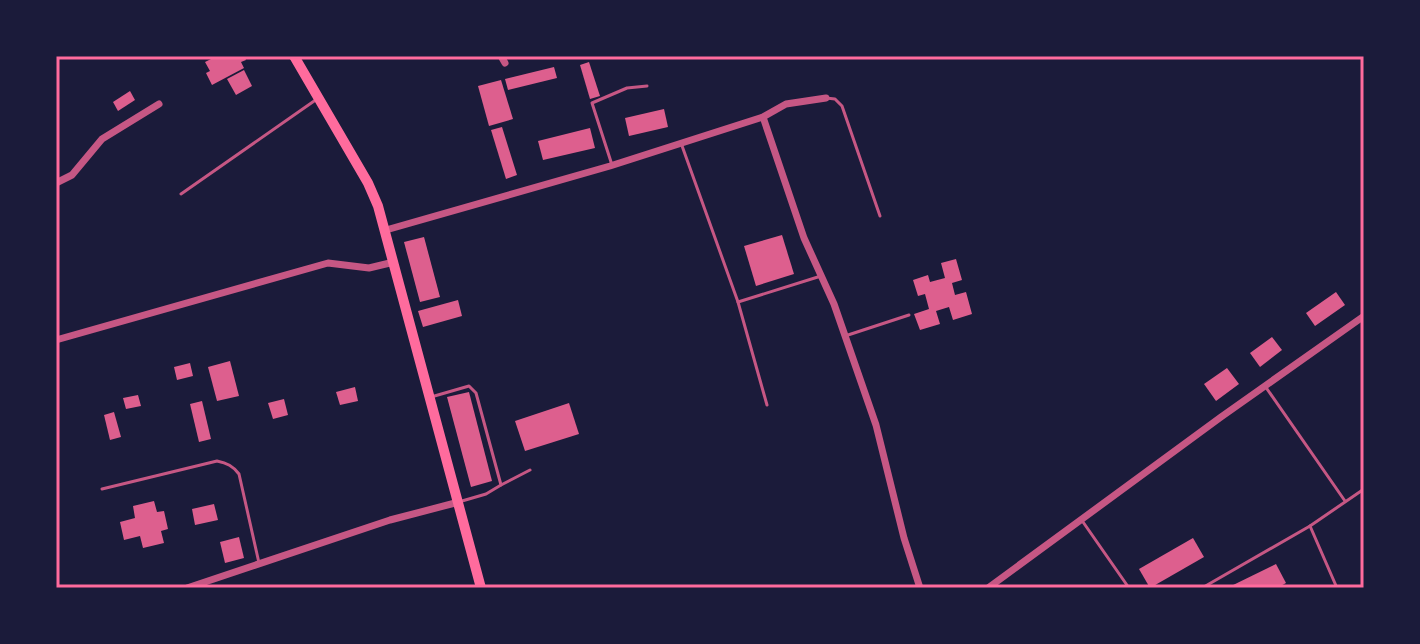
<svg xmlns="http://www.w3.org/2000/svg" width="1420" height="644" font-family="Arial,sans-serif">
	<rect width="100%" height="100%" fill="#1b1b3a"/>
	<g fill="#dd5f8e">
		<polygon points="217,56 244,56 246,60 241,62 244,68 212,85 206,73 210,71 205,62"/>
		<polygon points="589,62 600,96 590,99 580,65"/>
		<polygon points="554,67 557,78 508,90 505,79"/>
		<polygon points="244,70 252,86 236,95 227,79"/>
		<polygon points="501,80 513,119 489,126 478,86"/>
		<polygon points="130,91 135,100 118,111 113,102"/>
		<polygon points="664,109 668,127 629,136 625,118"/>
		<polygon points="502,127 517,175 506,179 491,130"/>
		<polygon points="590,128 595,148 543,160 538,141"/>
		<polygon points="782,235 794,274 756,286 744,246"/>
		<polygon points="424,237 440,297 420,302 404,242"/>
		<polygon points="956,259 962,280 952,283 955,295 966,292 972,314 953,320 949,307 936,311 940,324 920,330 914,314 929,309 925,294 918,296 913,280 928,275 930,282 945,278 941,263"/>
		<polygon points="1336,292 1345,305 1315,326 1306,313"/>
		<polygon points="458,300 462,316 423,327 418,311"/>
		<polygon points="1272,337 1282,350 1260,367 1250,353"/>
		<polygon points="230,361 239,396 217,401 208,367"/>
		<polygon points="190,363 193,376 177,380 174,367"/>
		<polygon points="1227,368 1239,384 1216,401 1204,384"/>
		<polygon points="355,387 358,401 340,405 336,392"/>
		<polygon points="469,392 492,481 471,487 447,397"/>
		<polygon points="138,395 141,406 126,409 123,398"/>
		<polygon points="284,399 288,415 273,419 268,403"/>
		<polygon points="202,401 211,439 199,442 190,404"/>
		<polygon points="569,403 579,434 525,451 515,421"/>
		<polygon points="114,412 121,437 110,440 104,415"/>
		<polygon points="154,501 157,512 164,511 168,529 161,531 164,543 143,548 140,536 124,540 120,522 135,518 133,506"/>
		<polygon points="214,504 218,520 195,525 192,509"/>
		<polygon points="239,537 244,558 225,563 220,542"/>
		<polygon points="1193,538 1204,557 1150,588 1139,569"/>
		<polygon points="1276,564 1286,583 1277,588 1227,588"/>
	</g>
	<g fill="none" stroke-linecap="round" stroke-linejoin="round">
		<g stroke="#c65784" stroke-width="3">
			<polyline points="826,98 835,99 842,106 880,216"/>
			<polyline points="681,143 738,302 767,405"/>
			<polyline points="612,165 592,103 627,88 647,86"/>
			<polyline points="181,194 317,99"/>
			<polyline points="738,302 821,276"/>
			<polyline points="848,335 909,315"/>
			<polyline points="1265,386 1345,501"/>
			<polyline points="431,397 469,386 476,393 501,485 486,494 462,501"/>
			<polyline points="501,485 530,470"/>
			<path d="M102,489l115,-28c10,2 16,5 22,13l20,89"/>
			<polyline points="1083,522 1129,588"/>
			<polyline points="1310,526 1337,588"/>
			<polyline points="1202,588 1310,526 1364,489"/>
		</g>
		<g stroke="#c65784" stroke-width="7">
			<polyline points="501,56 505,63"/>
			<polyline points="763,117 804,238 834,304 876,425 904,538 920,588"/>
			<polyline points="56,183 72,175 102,139 159,104"/>
			<polyline points="386,230 610,166 763,117 786,104 826,98"/>
			<polyline points="56,340 328,263 369,268 394,262"/>
			<polyline points="187,588 390,520 459,502"/>
			<polyline points="988,588 1221,417 1364,316"/>
		</g>
		<polyline stroke="#ff6b9d" stroke-width="10" points="294,56 368,183 378,206 481,588"/>
	</g>
	<rect width="1420" height="644" fill="none" stroke="#1b1b3a" stroke-width="116"/>
	<rect x="58" y="58" width="1304" height="528" fill="none" stroke="#ff6b9d" stroke-width="3"/>
</svg>
